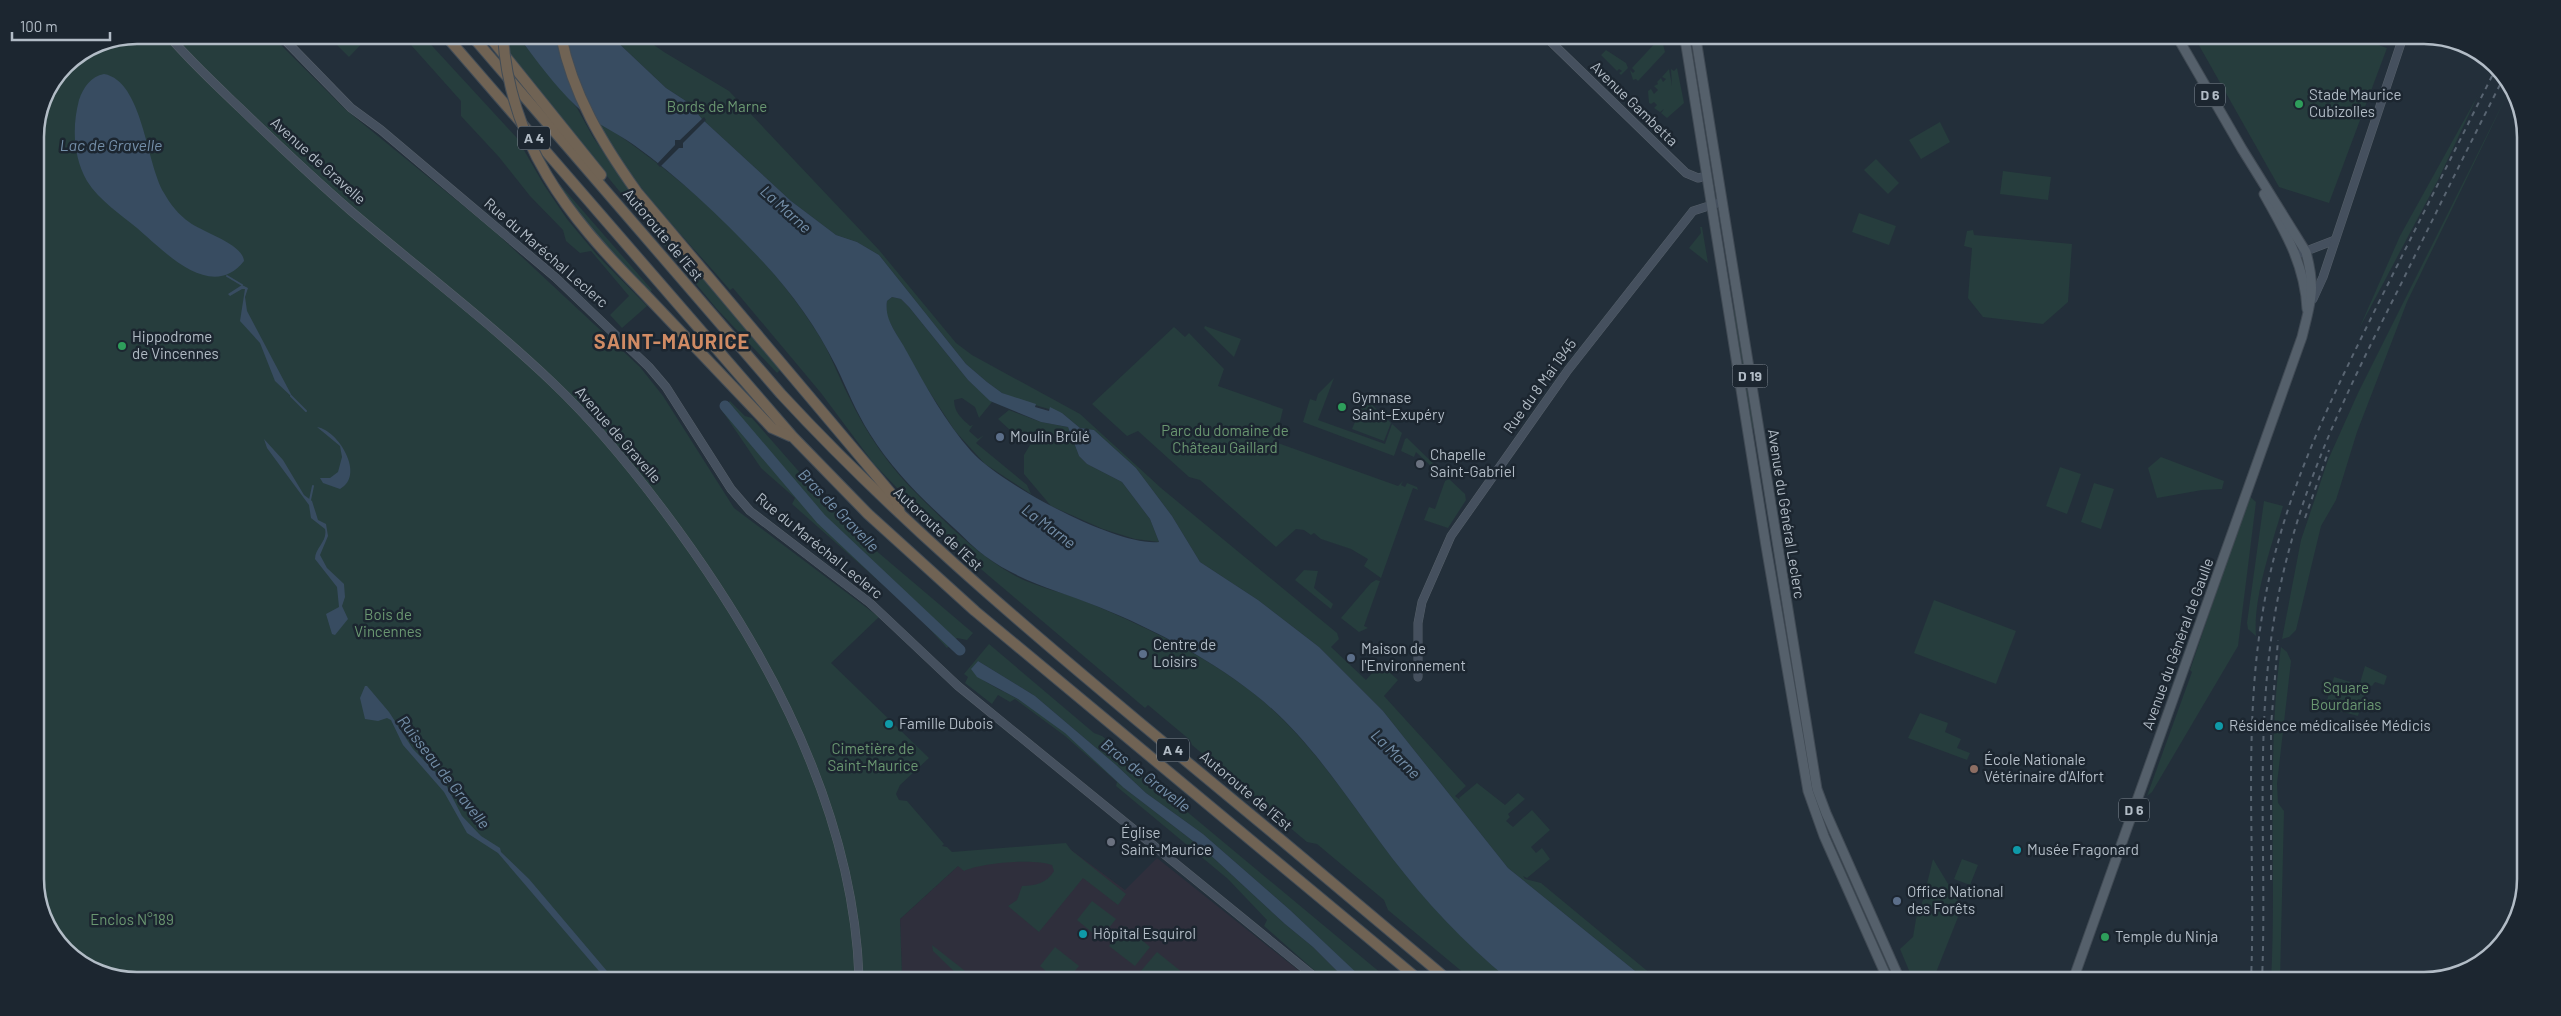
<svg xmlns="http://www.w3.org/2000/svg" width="2561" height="1016" font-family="Barlow,sans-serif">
	<rect width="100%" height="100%" fill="#232f3a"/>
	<polygon fill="#2f2f3c" points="1067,847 1125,890 1157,858 1308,978 902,977 900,919 970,855"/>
	<g fill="#263d3d">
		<path d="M137,35h134l75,75 146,119 148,138 23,29 71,112 145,109 -48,46 98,95 -29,27 -4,9 3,6 8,1 37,43 -2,2 5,1 5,5 114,-9 5,7 55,44 -8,11 -35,-27 -44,54 -31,-26 9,-6 5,-14c13,0 25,-3 32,-15l-2,-6c-18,-7 -71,-2 -88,6l-6,-5 -58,53 2,58 -798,-1 -48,-35 -21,-55v-756l8,-33 22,-32 33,-22z"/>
		<polygon points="337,35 369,36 349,57 334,42"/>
		<polygon points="403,36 423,36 517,138 544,185 567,219 597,255 647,306 622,328 610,315 629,296 591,251 580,253 566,241 563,230 530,196 499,157 461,116 461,101"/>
		<polygon points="508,36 517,36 577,108 593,137 634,197 780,370 777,373 716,308 511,60"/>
		<polygon points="611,36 641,36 664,52 729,91 879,250 956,343 972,355 1080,414 1161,488 1337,633 1339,639 1331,647 1366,680 1380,664 1398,680 1384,696 1466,786 1455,796 1460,800 1459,798 1477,783 1505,805 1518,793 1525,799 1508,814 1510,817 1506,821 1513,827 1532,810 1550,830 1531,847 1536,853 1542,848 1550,859 1527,878 1523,876 1525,879 1541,883 1657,979 1645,979 1508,868 1383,711 1319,647 1258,600 1200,562 1172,516 1136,468 1094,430 1080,428 1062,413 1015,399 1002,393 987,382 966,364 879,255 857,242 836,235 791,201 702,119 689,103 666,88"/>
		<polygon points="1659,39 1673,39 1674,41 1663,44 1665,52 1638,81 1636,79 1633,80 1630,70 1633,73 1635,71 1632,68"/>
		<polygon points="2196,40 2364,40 2387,48 2329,203 2279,187"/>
		<polygon points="1606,50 1626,63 1628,68 1621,75 1619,73 1622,71 1619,69 1617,71 1601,55"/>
		<polygon points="1677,68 1684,103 1667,118 1661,113 1664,109 1660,112 1654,108 1657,105 1654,102 1651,104 1649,103 1648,91 1651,89 1654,94 1658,90 1654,86 1658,84 1657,82 1661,78 1663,82 1666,79 1662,77 1669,69 1672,86 1671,69 1674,71"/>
		<polygon points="2510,89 2407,302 2357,432 2336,500 2321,526 2296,630 2289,637 2282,639 2301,540 2328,460 2358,393"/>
		<polygon points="2478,95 2438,180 2359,329 2400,236"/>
		<path d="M598,121c82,54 168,129 220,213 13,20 20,42 31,63 17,36 41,71 70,99 28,28 58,58 93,78 23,13 48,17 72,27 56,23 115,51 164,88 60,45 100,111 145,170 34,44 72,84 115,120h-37l-83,-69 -4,-10 -67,-56 -10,-2 -115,-97 -2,-5 -42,-35 -3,3 -170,-144 -3,2 -98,-102 -53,-71 -88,-105 -3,2c-45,-53 -100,-105 -132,-169z"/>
		<polygon points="1940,122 1950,142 1921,159 1909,140"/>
		<polygon points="1876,159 1899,183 1888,194 1864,170"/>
		<polygon points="2003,171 2051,177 2048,200 2000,194"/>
		<polygon points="549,172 652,290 650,292 576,213"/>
		<polygon points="1859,213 1896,226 1889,245 1852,232"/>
		<polygon points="1700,227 1702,227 1708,263 1689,248 1701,233"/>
		<polygon points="1973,230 1974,235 2072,244 2068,302 2043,324 1983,317 1968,298 1972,248 1964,246 1967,231"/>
		<path d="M892,297l9,2 8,8 59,73 24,22 -13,16 -4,-11 -13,-9 -8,2c0,12 8,19 16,26l3,-1 -4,6 9,8 6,-4 -8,8 51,42 4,9 -46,-30 -30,-33 -32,-49 -38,-68 2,-13z"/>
		<polygon points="1736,310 1755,428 1751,429 1733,311"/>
		<polygon points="1205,326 1241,339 1234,357 1204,328"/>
		<polygon points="1174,327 1185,337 1189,333 1224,369 1218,386 1283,409 1275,442 1398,486 1403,481 1401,485 1405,487 1407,483 1417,487 1418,490 1413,488 1381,578 1364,566 1368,559 1351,549 1321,539 1314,533 1311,535 1304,530 1296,529 1276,547 1200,480 1189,477 1138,431 1127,436 1092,404"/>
		<polygon points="1334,378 1318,420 1385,444 1392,424 1402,433 1394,456 1303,422 1310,399 1316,401 1318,394"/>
		<polygon points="1365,398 1391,423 1384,441 1352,429"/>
		<polygon points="730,401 745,416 752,418 824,500 860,537 973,633 967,640 957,638 947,648 915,613 792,504 795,498 761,468 721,409"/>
		<polygon points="1009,410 1041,422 1068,427 1079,456 1087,464 1122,482 1150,519 1159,542 1135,539 1103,529 1051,506 1024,474 1024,455 1030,445 1038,438 1056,442 1056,435 1040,432 1022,441 998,419"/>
		<polygon points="1407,438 1445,475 1444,477 1432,474 1433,468 1416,452 1414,457 1401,451 1405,439"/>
		<polygon points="2161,457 2224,481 2222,489 2202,490 2157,498 2148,468"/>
		<polygon points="2060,467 2081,474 2067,514 2046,506"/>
		<polygon points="1449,479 1465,494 1466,500 1448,528 1424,520 1429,507 1435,509 1445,481"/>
		<polygon points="2094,483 2114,489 2101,529 2081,522"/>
		<polygon points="2249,496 2256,502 2238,646 2152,792 2147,796 2192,672 2190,670"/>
		<path d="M2264,501l19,5c-11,39 -30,90 -27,130l-8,-7 -1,-6z"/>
		<polygon points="1304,570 1318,571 1314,588 1333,604 1331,609 1295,580"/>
		<polygon points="1376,580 1380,581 1364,626 1368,628 1359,632 1341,618 1371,583"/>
		<polygon points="1934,600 2016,631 1996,684 1914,653"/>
		<path d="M989,644l105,89 8,3 29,24 -2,3 14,12 245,204 -26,-1 -3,-2 -69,-66 -87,-76 -57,-41 -31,-29 -80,-68 -57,-35 -6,8c10,15 32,21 47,31 32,21 83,57 105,88l82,63 79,73 28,23 31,31h-21l-59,-52 3,-6 -39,-41 -112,-93 1,-4 -52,-46 -50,-37 -5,3 -12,-7 -6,9 -27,-21 3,-6 -4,-3z"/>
		<path d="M2281,647l6,5 4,9 -14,123 1,19 6,8 -4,170h-9c6,-111 -5,-223 10,-334z"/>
		<polygon points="2365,666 2387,676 2384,685 2375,682 2372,686 2360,683"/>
		<polygon points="2334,677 2367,687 2358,716 2325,707"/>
		<polygon points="1920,713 1948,723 1945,732 1961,739 1957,748 1970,753 1967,760 1908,738"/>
		<polygon points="1933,859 1962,907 1933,980 1913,980 1900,949 1913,937 1916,919 1923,900"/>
		<polygon points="1962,859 1978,865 1970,885 1954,879"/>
		<polygon points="1092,901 1116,919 1100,939 1077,920"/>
		<polygon points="1125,926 1150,947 1135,966 1109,946"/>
		<polygon points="932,945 974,978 961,978 933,951"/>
		<polygon points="1055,947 1079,966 1069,978 1054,978 1040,966"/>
		<polygon points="1157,952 1183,973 1178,978 1149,978 1141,971"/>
	</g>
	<g fill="#384c61" fill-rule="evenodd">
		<path d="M518,36h93l55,52 23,15 13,16 89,82 45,34 21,7 22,13 87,109 21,18 15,11 34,11 -1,3 14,4 1,-4 12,6 18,15 14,2 42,38 36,48 28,46 58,38 61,47 64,64 125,157 137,111h-137c-44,-36 -82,-77 -116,-121 -41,-54 -77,-113 -129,-157 -47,-39 -107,-71 -164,-94 -39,-16 -79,-25 -114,-51 -11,-8 -21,-19 -31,-28 -32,-29 -61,-57 -84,-94 -14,-22 -23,-45 -34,-68 -19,-38 -44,-73 -72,-103 -39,-42 -83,-84 -130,-118 -18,-13 -42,-23 -58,-39 -21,-20 -40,-46 -58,-70zM892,297l9,2 8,8 59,73 22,21 51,21 27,5 11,29 8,8 35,18 28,37 9,23c-42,5 -160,-59 -188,-91 -25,-28 -46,-66 -64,-99 -9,-18 -23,-31 -20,-51z"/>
		<path d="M104,74c39,7 42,89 60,119 6,11 15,22 25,29 13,10 54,22 55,39 -33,42 -81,-11 -107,-33 -17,-14 -38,-28 -50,-47 -14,-25 -15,-54 -8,-81 4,-12 12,-24 25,-26z"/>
		<polygon points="242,285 248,288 245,297 247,311 293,398 275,381 260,343 240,321 245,289 242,289 230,296 228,294"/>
		<path d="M317,427c21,3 49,48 23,62l-17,-6 -3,-5h10l8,-6 4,-15 -2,-11z"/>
		<path d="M264,439l19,21 21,35 8,6 6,19 8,4 2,12 -8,19 7,13 17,16 1,13 -3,9 6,13 -13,16 -3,-1 -6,-20 13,-7 -2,-20 -22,-28c0,-11 13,-18 10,-30l-14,-11 -2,-13 -42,-57z"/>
		<polygon points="978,661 1035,696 1115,764 1146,793 1203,834 1290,910 1362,978 1344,978 1313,947 1285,924 1206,851 1124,788 1065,733 1018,699 977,677 971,669"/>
		<polygon points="365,686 367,686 389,712 413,749 444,781 462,816 481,836 500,848 501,852 529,879 612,977 604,977 498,853 467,833 444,792 403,745 391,720 387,718 378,721 365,719 360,698"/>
	</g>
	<polygon fill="#232f3a" points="704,117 706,120 683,143 683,148 679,148 660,167 657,164 675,145 675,140 680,140"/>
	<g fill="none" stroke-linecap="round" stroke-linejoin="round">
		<g stroke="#384c61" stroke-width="2">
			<polyline points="227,276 242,285"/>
			<polyline points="291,396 306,411"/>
			<polyline points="310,500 313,486"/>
		</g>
		<polyline stroke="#384c61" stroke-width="11" points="725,406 821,519 960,650"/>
		<g stroke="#555f69" stroke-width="9">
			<g id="secondary">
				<path d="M168,35c22,26 48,50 72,73 36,35 73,70 111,103 67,57 138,111 202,172 41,39 77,83 111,128 100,133 189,295 195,466"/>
				<polyline points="280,35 351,108 381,130 555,277 649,367 666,387 731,489 750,511 870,603 958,686 1316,978"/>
				<polyline points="1547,38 1686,173 1698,178 1707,176"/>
				<polyline points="2296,255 2335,240"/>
				<polyline points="2313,299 2323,277 2402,40"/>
				<polyline points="1418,677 1418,623 1422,602 1451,536 1568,370 1693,211 1721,202"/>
			</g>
		</g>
		<g stroke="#404a54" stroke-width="11">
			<g id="primary">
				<polyline points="1685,39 1766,546 1808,791 1824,836 1888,980"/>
				<polyline points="1696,39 1817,789 1826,813 1900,980"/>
				<path d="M2264,194c21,37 41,71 43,115"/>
				<path d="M2073,980l229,-643c9,-37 14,-47 4,-85l-64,-103 -63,-109"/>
			</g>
		</g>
		<g stroke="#424c56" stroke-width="12">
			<g id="highway">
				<polyline points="446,36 793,437 868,514 975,611 1418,979"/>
				<path d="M472,36l309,358c110,119 233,224 358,328 103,85 206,171 308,257"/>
				<polyline points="489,36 601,175"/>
				<path d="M561,36c12,59 41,107 76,156l258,306 5,15"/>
				<polyline points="640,289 772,428 790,436"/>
			</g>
		</g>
		<use href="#secondary" stroke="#45505e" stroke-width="8"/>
		<use href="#primary" stroke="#55606b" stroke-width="9"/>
		<use href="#highway" stroke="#706354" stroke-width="10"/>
		<g stroke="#596572" stroke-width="2" stroke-dasharray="5 5" stroke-linecap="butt">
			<polyline points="2305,518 2329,450"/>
			<polyline points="2271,880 2271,726 2278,640"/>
			<path d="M2251,981c5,-119 -8,-240 10,-358 17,-118 66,-216 118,-321 39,-78 78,-156 117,-234"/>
			<path d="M2262,981c5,-119 -7,-238 11,-355 19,-125 71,-229 127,-340 35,-71 69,-141 105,-211"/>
		</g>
		<g stroke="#424c56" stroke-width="12" stroke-linecap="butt">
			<path id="highway-bridge" d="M503,36c7,108 65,180 137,253"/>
		</g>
		<use href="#highway-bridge" stroke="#706354" stroke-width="10"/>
	</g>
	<g fill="#2e9e5b" stroke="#1c2630" stroke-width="2">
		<circle cx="2299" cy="104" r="5"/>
		<circle cx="122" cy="346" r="5"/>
		<circle cx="1342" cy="407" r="5"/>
		<circle cx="2105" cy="937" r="5"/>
	</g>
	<g fill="#5c6f8a" stroke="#1c2630" stroke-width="2">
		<circle cx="1000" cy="437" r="5"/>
		<circle cx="1143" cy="654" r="5"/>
		<circle cx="1351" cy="658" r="5"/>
		<circle cx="1897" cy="901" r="5"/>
	</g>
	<g fill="#6b7280" stroke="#1c2630" stroke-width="2">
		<circle cx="1420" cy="464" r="5"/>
		<circle cx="1111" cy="842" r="5"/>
	</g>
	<g fill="#0f9aa8" stroke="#1c2630" stroke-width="2">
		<circle cx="889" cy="724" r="5"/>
		<circle cx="2219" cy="726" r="5"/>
		<circle cx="2017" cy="850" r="5"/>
		<circle cx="1083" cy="934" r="5"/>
	</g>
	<circle fill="#8d6e63" stroke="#1c2630" stroke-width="2" cx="1974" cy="769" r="5"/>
	<g text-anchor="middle" stroke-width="5" stroke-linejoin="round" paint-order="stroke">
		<g fill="#1c2630" stroke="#858f99" stroke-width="1">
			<rect x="2195" y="83.5" width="30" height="23" rx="4"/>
			<rect x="518" y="126.5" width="32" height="23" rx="4"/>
			<rect x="1732.5" y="364.5" width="35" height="23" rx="4"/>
			<rect x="1157" y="738.5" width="32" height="23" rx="4"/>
			<rect x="2119" y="798.5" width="30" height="23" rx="4"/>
		</g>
		<g font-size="14" font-weight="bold" fill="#b2bcc6">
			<text x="2210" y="100">D 6</text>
			<text x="534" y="143">A 4</text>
			<text x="1750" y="381">D 19</text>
			<text x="1173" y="755">A 4</text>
			<text x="2134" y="815">D 6</text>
		</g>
		<g font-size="15" fill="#b2bcc6" stroke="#1c2630" text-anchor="start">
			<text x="2309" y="100">Stade Maurice<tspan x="2309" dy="17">Cubizolles</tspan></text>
			<text x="132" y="342">Hippodrome<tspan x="132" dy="17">de Vincennes</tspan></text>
			<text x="1352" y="403">Gymnase<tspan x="1352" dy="17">Saint-Exupéry</tspan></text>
			<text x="1010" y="442">Moulin Brûlé</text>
			<text x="1430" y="460">Chapelle<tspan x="1430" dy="17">Saint-Gabriel</tspan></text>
			<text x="1153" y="650">Centre de<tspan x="1153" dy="17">Loisirs</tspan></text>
			<text x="1361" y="654">Maison de<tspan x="1361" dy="17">l'Environnement</tspan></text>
			<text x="899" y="729">Famille Dubois</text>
			<text x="2229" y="731">Résidence médicalisée Médicis</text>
			<text x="1984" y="765">École Nationale<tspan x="1984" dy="17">Vétérinaire d'Alfort</tspan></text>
			<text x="1121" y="838">Église<tspan x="1121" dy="17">Saint-Maurice</tspan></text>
			<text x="2027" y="855">Musée Fragonard</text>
			<text x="1907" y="897">Office National<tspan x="1907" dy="17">des Forêts</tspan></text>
			<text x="1093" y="939">Hôpital Esquirol</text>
			<text x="2115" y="942">Temple du Ninja</text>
		</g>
		<g font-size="15" fill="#b2bcc6" stroke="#1c2630">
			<text transform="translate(1634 104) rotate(44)" y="5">Avenue Gambetta</text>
			<text transform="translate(318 161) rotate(42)" y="5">Avenue de Gravelle</text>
			<text transform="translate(663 235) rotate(50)" y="5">Autoroute de l’Est</text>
			<text transform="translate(546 253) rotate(41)" y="5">Rue du Maréchal Leclerc</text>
			<text transform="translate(1540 386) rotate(-54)" y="5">Rue du 8 Mai 1945</text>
			<text transform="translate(618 435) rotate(49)" y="5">Avenue de Gravelle</text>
			<text transform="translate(1786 514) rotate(81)" y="5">Avenue du Général Leclerc</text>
			<text transform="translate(938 529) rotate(43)" y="5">Autoroute de l’Est</text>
			<text transform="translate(819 546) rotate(39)" y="5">Rue du Maréchal Leclerc</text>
			<text transform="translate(2178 644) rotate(-70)" y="5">Avenue du Général de Gaulle</text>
			<text transform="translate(1246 791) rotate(40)" y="5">Autoroute de l’Est</text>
		</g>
		<g font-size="15" fill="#6a9771" stroke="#1c2630">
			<text x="717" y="112">Bords de Marne</text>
			<text x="1225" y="436">Parc du domaine de<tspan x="1225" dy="17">Château Gaillard</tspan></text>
			<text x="388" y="620">Bois de<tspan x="388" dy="17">Vincennes</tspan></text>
			<text x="2346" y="693">Square<tspan x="2346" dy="17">Bourdarias</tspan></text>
			<text x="873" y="754">Cimetière de<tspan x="873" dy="17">Saint-Maurice</tspan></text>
			<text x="132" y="925">Enclos N°189</text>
		</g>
		<g font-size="16" font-style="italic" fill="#748fa9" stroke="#1c2630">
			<text x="111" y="151">Lac de Gravelle</text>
			<text transform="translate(786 209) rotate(42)" y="6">La Marne</text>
			<text transform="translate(839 510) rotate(46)" y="6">Bras de Gravelle</text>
			<text transform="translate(1049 526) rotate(37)" y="6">La Marne</text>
			<text transform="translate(1396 754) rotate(45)" y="6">La Marne</text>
			<text transform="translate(444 772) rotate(52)" y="6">Ruisseau de Gravelle</text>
			<text transform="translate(1146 775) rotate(38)" y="6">Bras de Gravelle</text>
		</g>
		<g font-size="20" font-weight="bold" letter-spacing="1" fill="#d08b64" stroke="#1c2630">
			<text x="672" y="349">SAINT-MAURICE</text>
		</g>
	</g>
	<path d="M0 0H2561V1016H0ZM137 44H2424A93 93 0 0 1 2517 137V879A93 93 0 0 1 2424 972H137A93 93 0 0 1 44 879V137A93 93 0 0 1 137 44Z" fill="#1c2630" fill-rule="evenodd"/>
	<path fill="none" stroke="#b2bcc6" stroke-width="2.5" d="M137 44H2424A93 93 0 0 1 2517 137V879A93 93 0 0 1 2424 972H137A93 93 0 0 1 44 879V137A93 93 0 0 1 137 44Z"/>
	<path d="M12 32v8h98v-8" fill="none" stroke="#b2bcc6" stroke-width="2.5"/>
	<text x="20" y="32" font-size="15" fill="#b2bcc6" stroke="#1c2630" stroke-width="4" paint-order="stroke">100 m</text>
</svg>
